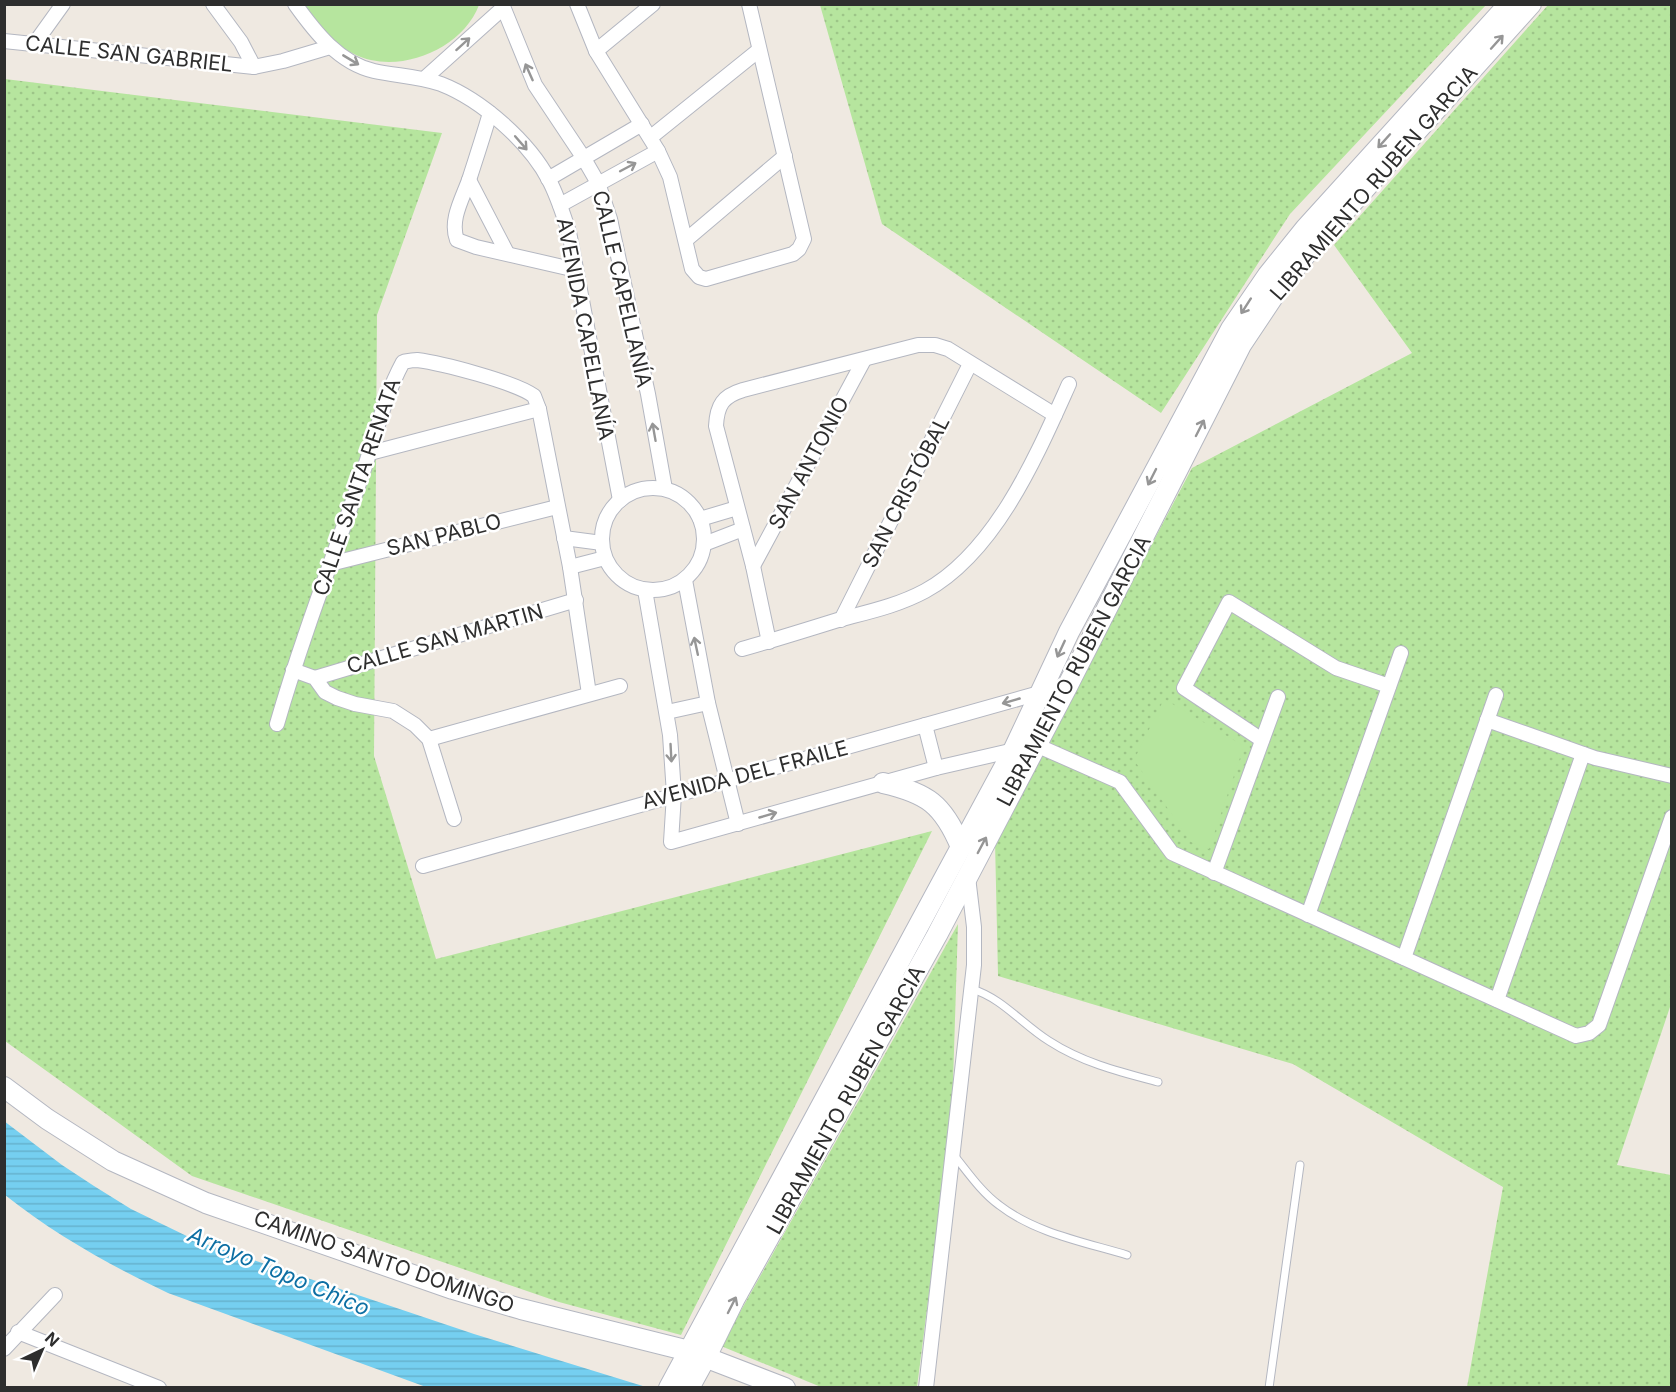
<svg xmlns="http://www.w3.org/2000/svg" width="1676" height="1392" font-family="Inter,sans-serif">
	<defs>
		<pattern id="grass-dots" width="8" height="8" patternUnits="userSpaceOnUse" patternTransform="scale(1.5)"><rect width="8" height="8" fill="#b6e59e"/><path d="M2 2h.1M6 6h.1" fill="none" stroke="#9dc588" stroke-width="1.8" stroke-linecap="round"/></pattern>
		<pattern id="water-rules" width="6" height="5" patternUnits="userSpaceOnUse" patternTransform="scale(1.5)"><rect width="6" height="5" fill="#75cff0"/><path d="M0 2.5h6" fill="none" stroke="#66b2ce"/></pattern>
	</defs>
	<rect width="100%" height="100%" fill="#efe9e1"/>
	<g fill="url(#grass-dots)">
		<polygon points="820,5 820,4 1486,5 1290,214 1161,413 882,224"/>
		<polygon points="1548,5 1671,5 1672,1001 1617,1165 1671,1175 1671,1387 1467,1387 1503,1187 1293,1064 998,976 995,841 1192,468 1412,353 1334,245"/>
		<polygon points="5,79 442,133 377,315 374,756 436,959 932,831 681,1335 559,1302 192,1176 5,1041"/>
		<polygon points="958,924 952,1114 917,1387 821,1387 721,1346"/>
	</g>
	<g fill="#b6e59e">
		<path d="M305,5h174c-17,45 -82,71 -125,49 -21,-10 -36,-31 -49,-49z"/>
		<polygon points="1164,699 1244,746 1209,849 1191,842 1134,760"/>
	</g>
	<path fill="url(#water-rules)" d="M4,1121l58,44 32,21 37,23 66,32 277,93 172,53h-220l-258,-94c-57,-27 -114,-59 -163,-98z"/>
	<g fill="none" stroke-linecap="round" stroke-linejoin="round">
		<g stroke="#b4b7c1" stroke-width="9">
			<g id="lane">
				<path d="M972,989c30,9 51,36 77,52 34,22 71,31 109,41"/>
				<path d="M953,1154c14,17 28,38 46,51 36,28 85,37 128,50"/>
				<polyline points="1269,1388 1300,1165"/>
			</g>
		</g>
		<g stroke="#b4b7c1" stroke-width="16">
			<g id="street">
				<polyline points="213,4 241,42 254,67"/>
				<path d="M295,4c20,28 44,59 79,67 23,5 45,5 67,13 41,16 88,58 108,96 9,17 14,34 20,52l51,268"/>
				<polyline points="502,4 535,85 583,157 598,183 610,219 648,394 665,489"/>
				<polyline points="577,4 596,51 658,151 670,177 692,269 699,277 706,279 793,254 799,249 804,239 749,4"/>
				<polyline points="4,41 254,67 283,61 330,47"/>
				<polyline points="35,43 63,4"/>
				<polyline points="596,51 653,4"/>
				<polyline points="424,79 503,8"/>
				<path d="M490,113c-6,21 -13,42 -20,64 -6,19 -21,42 -13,63l19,7 100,23"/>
				<polyline points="651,137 759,50"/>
				<polyline points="548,179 642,124"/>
				<polyline points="469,180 507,253"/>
				<polyline points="560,205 658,151"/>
				<polyline points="686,240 785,156"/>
				<polyline points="370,453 539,409"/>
				<circle cx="653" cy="539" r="51"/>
				<polyline points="700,519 737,508"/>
				<polyline points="564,538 602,543"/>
				<polyline points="704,544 743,529"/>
				<polyline points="330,564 557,507"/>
				<polyline points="753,566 864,360"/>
				<polyline points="570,567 605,558"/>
				<polyline points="685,580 708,703 738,824"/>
				<polyline points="645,590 670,735 674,794 671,842 936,768 1036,745 1120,782 1172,853 1576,1036 1589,1033 1599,1025 1672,817"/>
				<polyline points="841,620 970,364"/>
				<path d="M769,642l-16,-76 -37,-140c1,-21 7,-30 27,-36l175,-45h17l13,4 107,66"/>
				<path d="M742,649c32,-9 64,-19 96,-29 30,-8 59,-14 87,-29 71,-39 112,-136 144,-207"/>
				<polyline points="293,670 315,678 325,692 337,698 355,704 393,711 415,725 429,739 454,819"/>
				<polyline points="315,678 576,600"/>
				<polyline points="667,712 708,703"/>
				<polyline points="1487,720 1595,758 1672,776"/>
				<path d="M277,724c24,-83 55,-164 84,-246 14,-39 22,-79 42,-116 5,-1 8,-2 14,-2 24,3 98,22 117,36l5,13 31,158 19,127"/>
				<polyline points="925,725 936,768"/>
				<polyline points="429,739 620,686"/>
				<polyline points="1262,740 1184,688 1229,602 1336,668 1389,686"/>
				<polyline points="423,866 1068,685"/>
				<polyline points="1214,873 1278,697"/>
				<polyline points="1308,915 1401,653"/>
				<polyline points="1404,958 1496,695"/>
				<polyline points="1497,1000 1583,754"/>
				<polyline points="18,1332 159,1388"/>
				<polyline points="4,1349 55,1295"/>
				<polyline points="926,1388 974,965 974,927 968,877"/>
			</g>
		</g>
		<g stroke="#b4b7c1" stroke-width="22">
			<g id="secondary">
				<path d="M883,783c44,10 60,21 78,64"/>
				<polyline points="4,1087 47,1119 113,1161 206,1203 453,1289 521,1309 689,1351 785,1388"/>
				<polyline points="669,1388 1014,749 1069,632 1231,329 1268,275 1305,229 1509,4"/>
				<polyline points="689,1388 706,1357 734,1300 937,935 1068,685 1241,345 1275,294 1306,254 1531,4"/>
			</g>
		</g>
		<use href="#lane" stroke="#fff" stroke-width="7"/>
		<use href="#street" stroke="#fff" stroke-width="14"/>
		<use href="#secondary" stroke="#fff" stroke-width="20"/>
	</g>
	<defs><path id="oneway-shaft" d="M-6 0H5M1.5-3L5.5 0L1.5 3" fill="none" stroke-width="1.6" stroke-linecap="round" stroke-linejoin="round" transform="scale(1.5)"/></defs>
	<g stroke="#969696">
		<use href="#oneway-shaft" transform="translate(1497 42) rotate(-48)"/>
		<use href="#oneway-shaft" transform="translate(463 44) rotate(-42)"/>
		<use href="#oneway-shaft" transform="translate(351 60) rotate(31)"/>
		<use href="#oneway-shaft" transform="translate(529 72) rotate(-114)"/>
		<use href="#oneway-shaft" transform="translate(1384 141) rotate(132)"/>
		<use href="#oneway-shaft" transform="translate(521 143) rotate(49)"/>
		<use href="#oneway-shaft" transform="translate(628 167) rotate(-28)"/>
		<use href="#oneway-shaft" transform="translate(1246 306) rotate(123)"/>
		<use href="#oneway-shaft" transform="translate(1200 428) rotate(-63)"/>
		<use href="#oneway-shaft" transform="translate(654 432) rotate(-100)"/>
		<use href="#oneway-shaft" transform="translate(1152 477) rotate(117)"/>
		<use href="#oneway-shaft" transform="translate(696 646) rotate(-102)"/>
		<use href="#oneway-shaft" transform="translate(1061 649) rotate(115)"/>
		<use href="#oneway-shaft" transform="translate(1011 701) rotate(164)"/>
		<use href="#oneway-shaft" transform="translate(671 753) rotate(87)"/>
		<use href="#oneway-shaft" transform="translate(768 815) rotate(-16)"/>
		<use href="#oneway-shaft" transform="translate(982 845) rotate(-62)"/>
		<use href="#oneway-shaft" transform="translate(732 1305) rotate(-63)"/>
	</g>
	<g text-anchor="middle" stroke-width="5" stroke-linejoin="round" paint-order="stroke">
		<g font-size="21" fill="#2e2e2e" stroke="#fff">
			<text transform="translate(129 54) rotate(6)" y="7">CALLE SAN GABRIEL</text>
			<text transform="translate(1374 183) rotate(-49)" y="7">LIBRAMIENTO RUBEN GARCIA</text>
			<text transform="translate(622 289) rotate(77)" y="7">CALLE CAPELLANÍA</text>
			<text transform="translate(585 329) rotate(79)" y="7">AVENIDA CAPELLANÍA</text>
			<text transform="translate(809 463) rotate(-62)" y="7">SAN ANTONIO</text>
			<text transform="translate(357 487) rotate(-71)" y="7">CALLE SANTA RENATA</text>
			<text transform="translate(906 492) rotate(-63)" y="7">SAN CRISTÓBAL</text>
			<text transform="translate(444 535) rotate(-14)" y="7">SAN PABLO</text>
			<text transform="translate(445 639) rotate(-16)" y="7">CALLE SAN MARTIN</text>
			<text transform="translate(1074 671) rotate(-62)" y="7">LIBRAMIENTO RUBEN GARCIA</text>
			<text transform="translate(745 775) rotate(-15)" y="7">AVENIDA DEL FRAILE</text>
			<text transform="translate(846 1100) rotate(-61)" y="7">LIBRAMIENTO RUBEN GARCIA</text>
			<text transform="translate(384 1262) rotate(19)" y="7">CAMINO SANTO DOMINGO</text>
		</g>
		<g font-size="22" font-style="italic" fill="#0d6fa3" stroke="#fff">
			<text transform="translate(279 1271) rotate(23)" y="8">Arroyo Topo Chico</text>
		</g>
	</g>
	<rect width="1676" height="1392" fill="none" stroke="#2e2e2e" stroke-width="12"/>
	<g transform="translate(42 1350) rotate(44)" stroke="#ffffff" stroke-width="4.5" paint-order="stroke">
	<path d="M0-4.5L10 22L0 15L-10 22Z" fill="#2e2e2e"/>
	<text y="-9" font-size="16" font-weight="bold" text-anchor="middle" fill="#2e2e2e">N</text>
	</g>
</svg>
